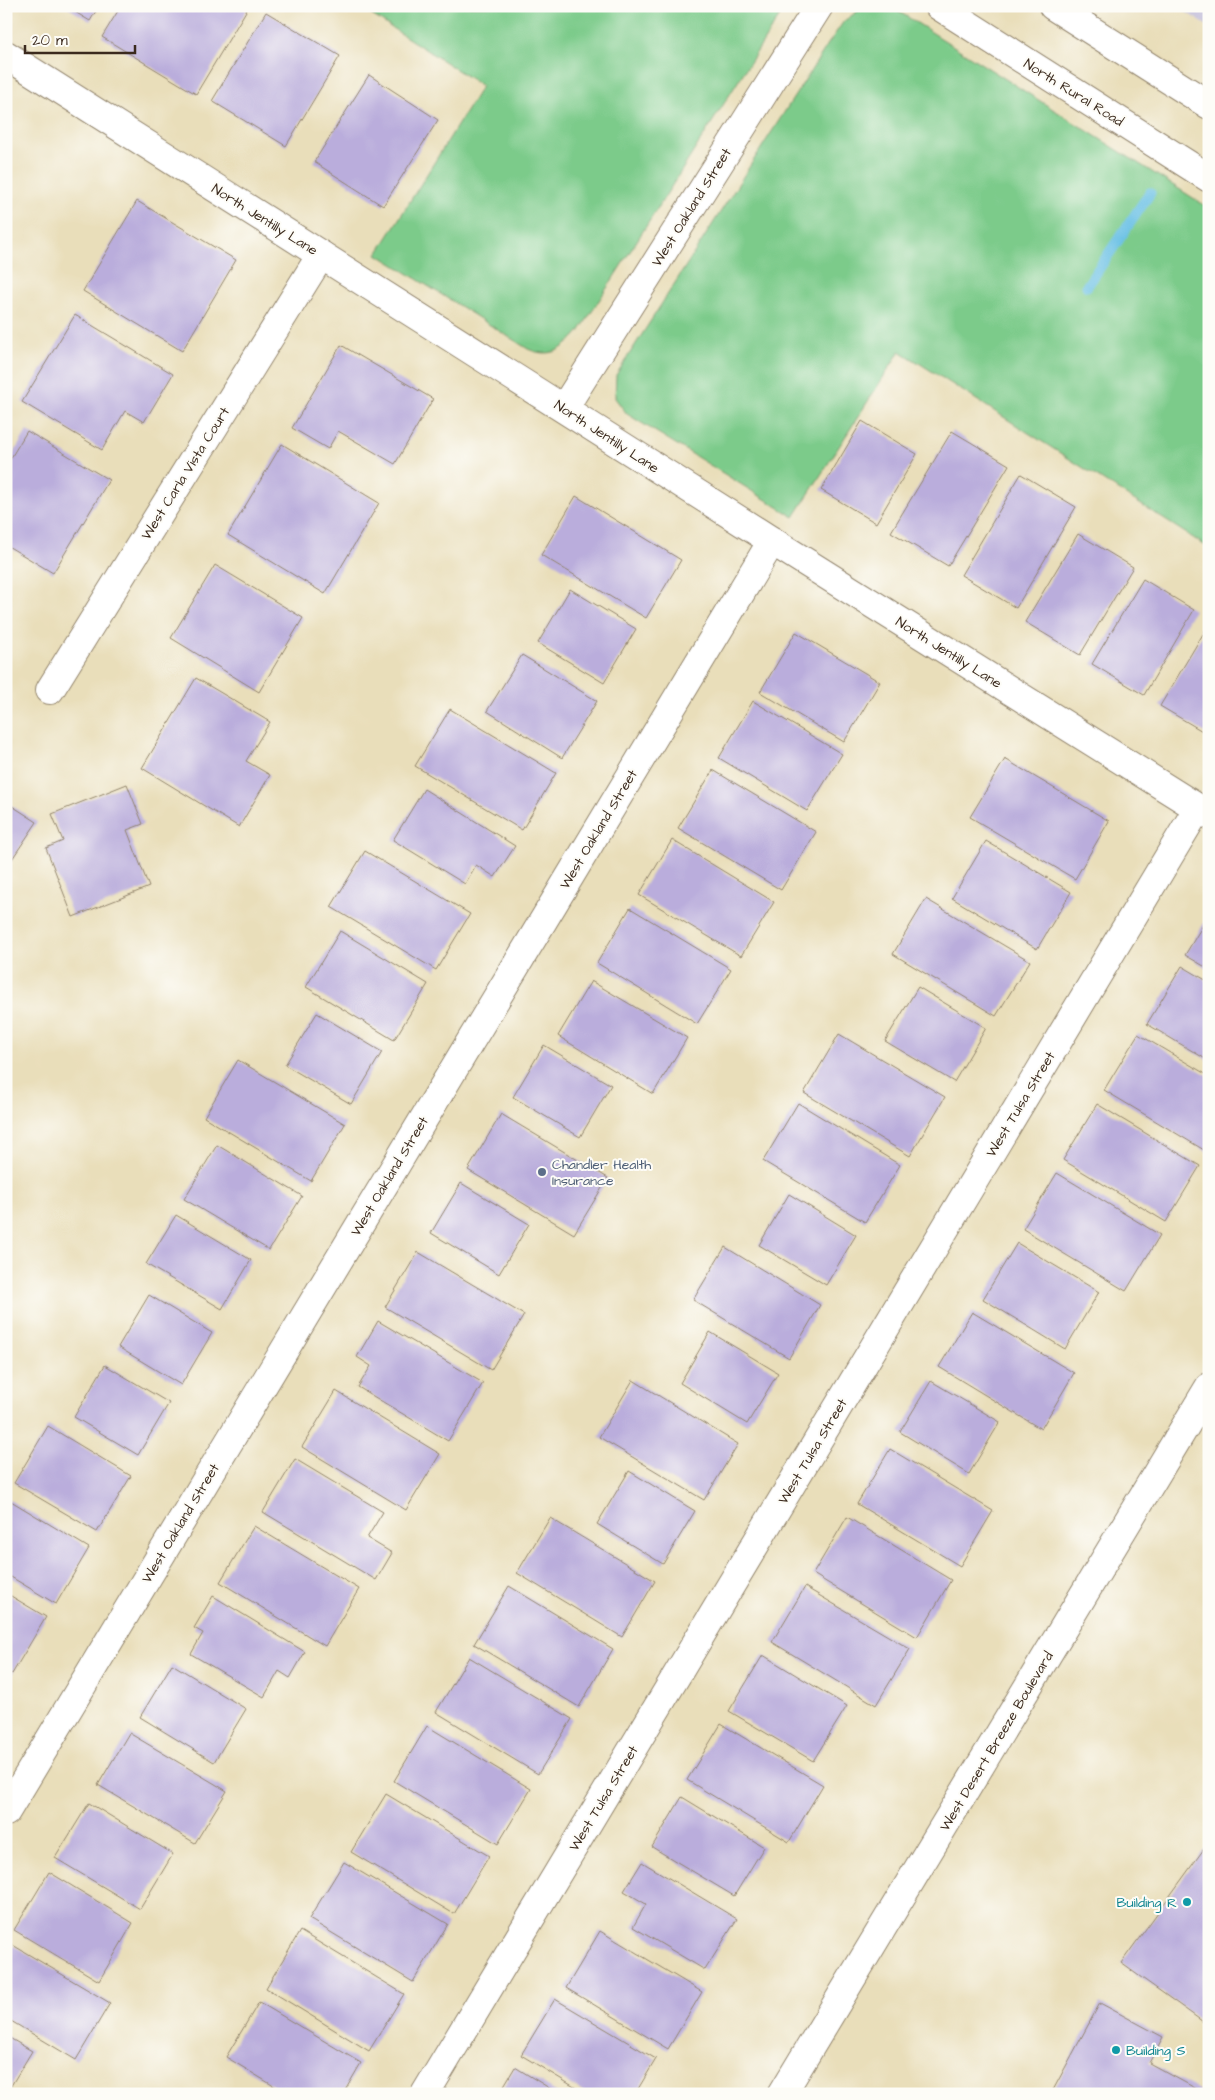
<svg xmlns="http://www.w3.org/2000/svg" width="1215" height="2100" font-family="'Architects Daughter',sans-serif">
	<rect width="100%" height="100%" fill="#fdfcf7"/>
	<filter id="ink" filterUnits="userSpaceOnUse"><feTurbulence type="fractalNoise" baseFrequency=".02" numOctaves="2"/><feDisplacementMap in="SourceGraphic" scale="10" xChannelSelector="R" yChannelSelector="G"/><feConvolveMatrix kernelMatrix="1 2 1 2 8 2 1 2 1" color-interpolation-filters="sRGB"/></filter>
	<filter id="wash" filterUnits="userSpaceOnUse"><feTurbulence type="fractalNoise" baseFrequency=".0096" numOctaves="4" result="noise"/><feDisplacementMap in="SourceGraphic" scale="20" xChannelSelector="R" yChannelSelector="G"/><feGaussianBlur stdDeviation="1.12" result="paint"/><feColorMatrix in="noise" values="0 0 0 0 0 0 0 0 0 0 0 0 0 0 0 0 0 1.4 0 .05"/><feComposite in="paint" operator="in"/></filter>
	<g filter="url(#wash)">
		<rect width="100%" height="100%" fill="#e9deba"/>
		<polygon fill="#c4c0db" points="1177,6 1209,6 1209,27"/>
		<g fill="#7ccb8a" stroke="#5c7a54">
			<path d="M358,6h428l-207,326c-15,17 -28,27 -51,17l-151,-95 105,-168z"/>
			<polygon points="865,6 889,6 906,16 1209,208 1209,548 900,351 794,517 627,414 615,398 616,375 828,44 844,21"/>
		</g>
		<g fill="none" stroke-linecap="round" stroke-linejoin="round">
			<polyline stroke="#68c0e5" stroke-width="11" points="1087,286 1150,193"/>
		</g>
		<g id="blocks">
			<g fill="#baaddc">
				<polygon points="65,6 99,6 90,21"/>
				<polygon points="121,6 249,6 196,94 102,37"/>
				<polygon points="266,12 340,56 286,146 212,101"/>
				<polygon points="369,75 438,120 383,206 314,162"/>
				<polygon points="137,201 236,260 182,351 83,291"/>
				<polygon points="75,315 173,374 144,422 125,411 102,450 22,402"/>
				<polygon points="341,345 433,399 395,464 338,431 328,449 292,428"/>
				<polygon points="862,421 917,454 876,523 821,490"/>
				<polygon points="27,431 109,480 53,573 6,545 6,466"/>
				<polygon points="952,431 1009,465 948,566 891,532"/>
				<polygon points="282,444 379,503 325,594 228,535"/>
				<polygon points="1021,474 1076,507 1016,608 961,575"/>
				<polygon points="576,496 681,560 646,618 541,555"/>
				<polygon points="1078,534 1133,567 1080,655 1025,622"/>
				<polygon points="215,565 303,618 259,692 171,638"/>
				<polygon points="1143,579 1194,610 1144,695 1092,664"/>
				<polygon points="570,589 636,629 604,683 538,643"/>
				<polygon points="1209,624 1209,735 1160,706"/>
				<polygon points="796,632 880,682 844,742 760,692"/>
				<polygon points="522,655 597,701 562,758 487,711"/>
				<polygon points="196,678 270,722 246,761 270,775 239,827 142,768"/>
				<polygon points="753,701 842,754 807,811 719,758"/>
				<polygon points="450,709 556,773 522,830 415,766"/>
				<polygon points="1005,759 1109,821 1075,879 970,817"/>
				<polygon points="713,770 816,832 781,890 678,828"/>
				<polygon points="127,784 143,824 127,830 149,887 73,917 46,848 63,841 52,814"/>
				<polygon points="424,789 515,846 495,877 476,865 465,884 393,840"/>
				<polygon points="6,802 37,822 6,868"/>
				<polygon points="672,840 774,902 741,956 639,895"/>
				<polygon points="986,841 1071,892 1037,949 952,898"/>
				<polygon points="365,851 470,914 436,970 331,907"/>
				<polygon points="926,899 1030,961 996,1016 893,954"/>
				<polygon points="630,908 731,969 697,1024 597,963"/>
				<polygon points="1209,915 1209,969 1185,955"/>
				<polygon points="340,931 428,984 394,1040 306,987"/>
				<polygon points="1182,966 1209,982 1209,1061 1147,1024"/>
				<polygon points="591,981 687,1038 653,1094 558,1036"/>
				<polygon points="918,987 986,1028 954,1082 885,1041"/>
				<polygon points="317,1013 382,1052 351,1104 285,1065"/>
				<polygon points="839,1034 945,1097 910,1156 804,1093"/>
				<polygon points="1138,1034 1209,1076 1209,1153 1104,1090"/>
				<polygon points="544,1045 611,1085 580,1137 513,1097"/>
				<polygon points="238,1060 345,1124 311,1181 204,1117"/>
				<polygon points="798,1103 900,1165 865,1222 763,1161"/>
				<polygon points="1097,1104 1200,1166 1166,1222 1063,1160"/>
				<polygon points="501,1114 608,1178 574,1234 468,1170"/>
				<polygon points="217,1145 302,1196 269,1250 184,1199"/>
				<polygon points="1057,1173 1160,1235 1126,1291 1023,1229"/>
				<polygon points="461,1183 529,1224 499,1274 431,1233"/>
				<polygon points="789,1194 856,1235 826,1285 759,1245"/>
				<polygon points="176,1215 251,1260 222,1309 146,1264"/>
				<polygon points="1017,1243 1099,1292 1065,1349 983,1299"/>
				<polygon points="725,1247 820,1305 789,1358 693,1300"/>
				<polygon points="418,1252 524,1315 491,1370 385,1307"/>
				<polygon points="149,1295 212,1333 181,1385 118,1347"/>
				<polygon points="972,1312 1074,1373 1041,1429 939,1367"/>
				<polygon points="378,1321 483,1383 448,1441 358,1387 371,1366 357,1357"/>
				<polygon points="710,1332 778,1373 747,1424 680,1383"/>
				<polygon points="105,1365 169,1403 138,1455 74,1417"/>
				<polygon points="633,1380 738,1444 704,1500 599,1437"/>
				<polygon points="931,1381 1000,1422 969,1474 900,1432"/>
				<polygon points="336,1391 440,1454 406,1510 302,1447"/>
				<polygon points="48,1426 131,1476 97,1532 14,1483"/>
				<polygon points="890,1449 993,1511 960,1566 857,1504"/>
				<polygon points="295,1459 383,1512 367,1538 392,1553 376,1580 263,1512"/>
				<polygon points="629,1471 695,1511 663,1564 597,1524"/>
				<polygon points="6,1498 89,1548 56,1604 6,1574"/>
				<polygon points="847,1517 951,1580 917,1637 813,1574"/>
				<polygon points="550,1518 655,1581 622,1637 517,1573"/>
				<polygon points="254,1526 359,1589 325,1646 220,1582"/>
				<polygon points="509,1586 613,1649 579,1707 474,1644"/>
				<polygon points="805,1587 910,1649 876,1705 772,1642"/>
				<polygon points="6,1593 46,1617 12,1674 6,1670"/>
				<polygon points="213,1596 305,1652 290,1678 279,1671 264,1697 191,1654 203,1633 194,1628"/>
				<polygon points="763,1655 847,1706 813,1761 729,1711"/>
				<polygon points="469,1657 572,1719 538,1774 436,1712"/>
				<polygon points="172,1664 246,1709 214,1762 140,1717"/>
				<polygon points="721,1724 823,1785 789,1842 687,1780"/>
				<polygon points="427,1726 531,1789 498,1844 394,1781"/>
				<polygon points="129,1733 227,1791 195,1843 98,1785"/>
				<polygon points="386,1794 489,1856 454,1914 351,1852"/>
				<polygon points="682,1797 764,1847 734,1896 652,1847"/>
				<polygon points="89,1803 173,1854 140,1909 55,1858"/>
				<polygon points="1209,1842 1209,2020 1206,2024 1121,1963"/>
				<polygon points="344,1862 448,1924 413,1982 309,1919"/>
				<polygon points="642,1862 737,1919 705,1970 633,1927 646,1904 624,1891"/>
				<polygon points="49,1872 133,1923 99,1981 14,1930"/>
				<polygon points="300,1931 404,1994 369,2051 266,1988"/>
				<polygon points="600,1931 702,1992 668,2049 566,1988"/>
				<polygon points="6,1941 110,2003 76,2060 6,2018"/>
				<polygon points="555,1999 656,2059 635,2094 586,2094 521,2055"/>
				<polygon points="259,2002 361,2063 343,2094 287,2094 226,2057"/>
				<polygon points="1100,2003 1163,2037 1149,2063 1206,2094 1051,2094"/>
				<polygon points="6,2036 32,2051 6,2094"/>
				<polygon points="515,2067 559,2094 499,2094"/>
			</g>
		</g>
	</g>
	<g filter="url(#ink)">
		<use href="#blocks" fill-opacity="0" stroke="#92846c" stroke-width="1"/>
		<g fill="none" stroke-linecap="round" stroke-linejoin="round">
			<g stroke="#92846c" stroke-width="30">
				<g id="minor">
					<polyline points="6,55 772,541 1209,815"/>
					<polyline points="564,408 819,6"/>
					<polyline points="50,690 321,255"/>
					<polyline points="6,1812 772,541"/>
					<polyline points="425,2094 1198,808"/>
				</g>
			</g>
			<g stroke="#92846c" stroke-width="30">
				<polyline id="tertiary" points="782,2094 1209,1387"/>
			</g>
			<g stroke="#92846c" stroke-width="30">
				<g id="secondary">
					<polyline points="939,6 1209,178"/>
					<polyline points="1053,6 1209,105"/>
				</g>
			</g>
			<use href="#minor" stroke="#fff" stroke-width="28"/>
			<use href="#tertiary" stroke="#fff" stroke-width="28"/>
			<use href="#secondary" stroke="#fff" stroke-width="28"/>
		</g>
	</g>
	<circle fill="#5c6f8a" stroke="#fdfcf7" stroke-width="2" cx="542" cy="1172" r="5"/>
	<g fill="#0f9aa8" stroke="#fdfcf7" stroke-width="2">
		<circle cx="1187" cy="1902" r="5"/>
		<circle cx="1116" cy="2050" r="5"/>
	</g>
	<g text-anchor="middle" stroke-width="4" stroke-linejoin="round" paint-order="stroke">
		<g font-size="14" fill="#3b2a1e" stroke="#fdfcf7">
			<text transform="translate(1074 92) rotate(32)" y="5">North Rural Road</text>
			<text transform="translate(691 207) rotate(-58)" y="5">West Oakland Street</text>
			<text transform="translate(265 219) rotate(32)" y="5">North Jentilly Lane</text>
			<text transform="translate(607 436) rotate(33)" y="5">North Jentilly Lane</text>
			<text transform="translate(185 473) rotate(-58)" y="5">West Carla Vista Court</text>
			<text transform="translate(949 652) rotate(32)" y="5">North Jentilly Lane</text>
			<text transform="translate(598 829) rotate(-59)" y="5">West Oakland Street</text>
			<text transform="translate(1020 1104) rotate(-59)" y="5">West Tulsa Street</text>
			<text transform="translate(389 1176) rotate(-59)" y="5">West Oakland Street</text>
			<text transform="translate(812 1451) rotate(-59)" y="5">West Tulsa Street</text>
			<text transform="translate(180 1523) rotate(-59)" y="5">West Oakland Street</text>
			<text transform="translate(996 1741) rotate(-59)" y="5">West Desert Breeze Boulevard</text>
			<text transform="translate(603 1798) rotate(-59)" y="5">West Tulsa Street</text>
		</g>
		<g font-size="14" fill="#4e5e75" stroke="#fdfcf7" text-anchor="start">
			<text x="552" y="1169">Chandler Health<tspan x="552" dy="16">Insurance</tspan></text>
		</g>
		<g font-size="14" fill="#0d838f" stroke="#fdfcf7" text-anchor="end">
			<text x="1177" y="1907">Building R</text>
			<text x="1126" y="2055" text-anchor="start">Building S</text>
		</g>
	</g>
	<rect width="1215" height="2100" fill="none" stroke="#fdfcf7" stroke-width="25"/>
	<path d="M25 45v8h110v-8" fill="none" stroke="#3b2a1e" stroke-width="2.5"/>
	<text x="32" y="45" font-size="15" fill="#3b2a1e" stroke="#fdfcf7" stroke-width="4" paint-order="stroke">20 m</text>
</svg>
